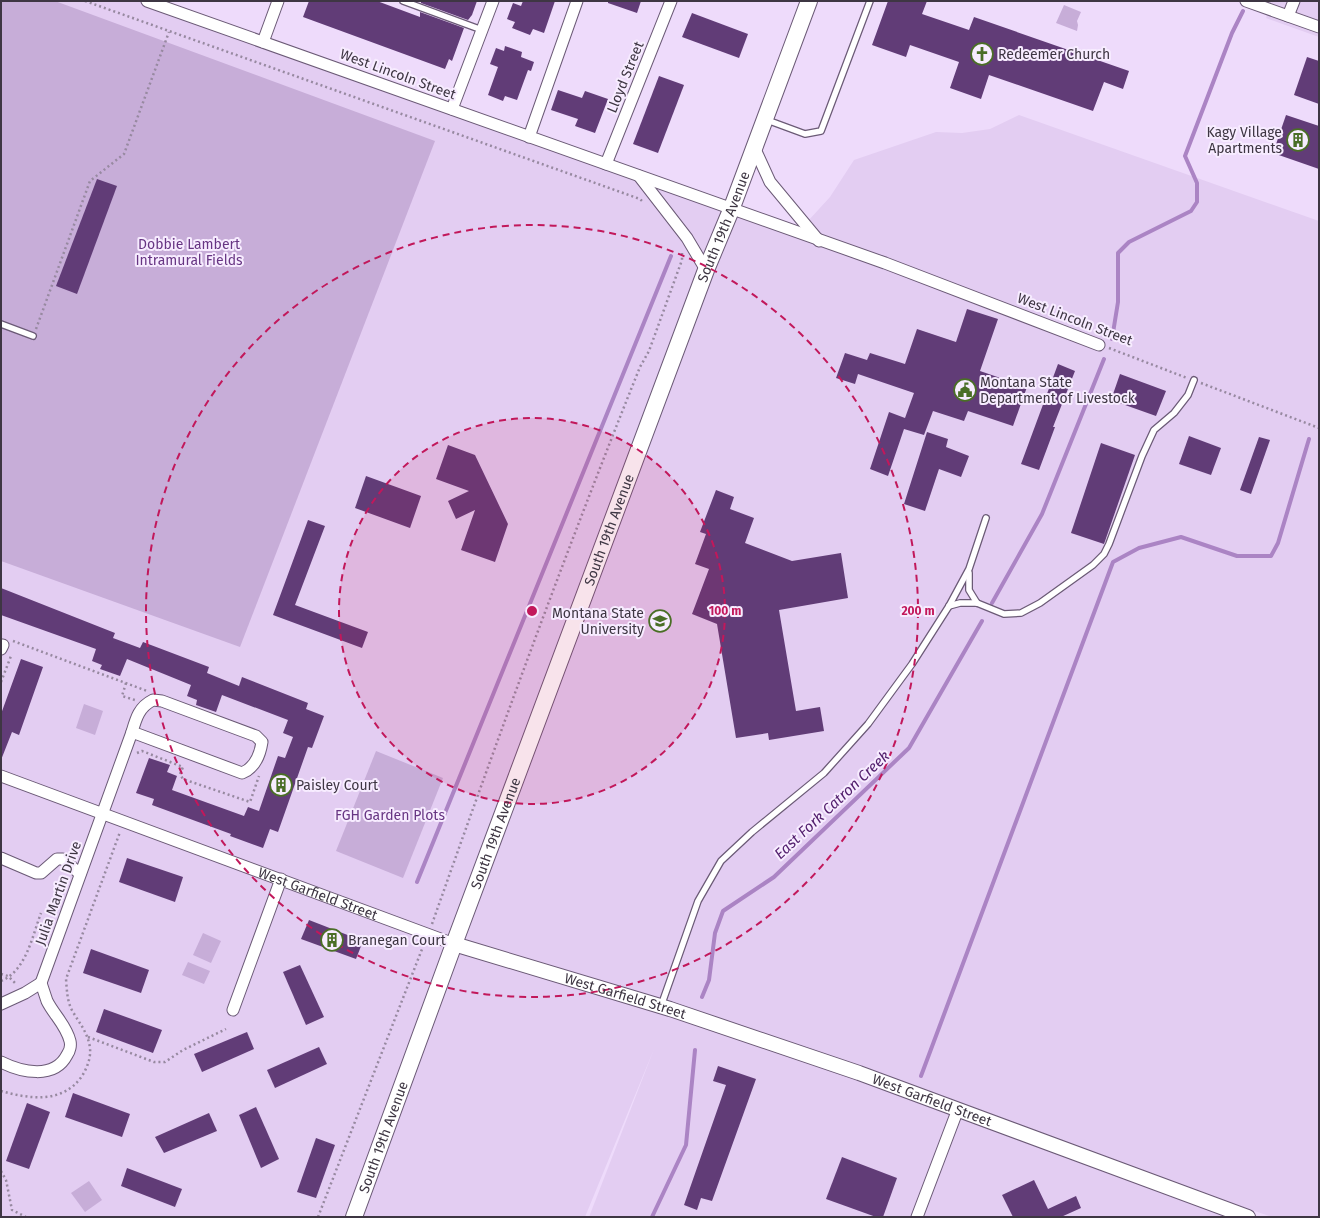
<svg xmlns="http://www.w3.org/2000/svg" width="1320" height="1218" font-family="'Fira Sans',sans-serif">
	<rect width="100%" height="100%" fill="#eedbfb"/>
	<g fill="#e3cdf2">
		<polygon points="1,1 147,1 797,233 830,197 854,160 936,132 962,133 990,129 1019,115 1319,221 1319,1217 1272,1217 708,1022 1244,1217 589,1217 654,1049 585,1217 1,1217"/>
		<polygon points="1272,1 1319,1 1319,37 1266,18"/>
	</g>
	<g fill="#c7add8">
		<polygon points="1,1 55,1 435,141 240,647 1,561"/>
		<polygon points="1064,5 1081,12 1077,21 1078,25 1077,31 1056,23"/>
		<polygon points="84,704 103,711 95,735 76,728"/>
		<polygon points="376,751 443,778 403,878 336,851"/>
		<polygon points="203,933 221,941 211,963 193,955"/>
		<polygon points="188,962 210,971 204,984 182,975"/>
		<polygon points="89,1181 102,1200 85,1212 71,1193"/>
	</g>
	<g fill="none" stroke-linecap="round" stroke-linejoin="round">
		<g stroke="#ab84c4" stroke-width="4">
			<polyline points="1112,339 1118,302 1118,253 1129,242 1191,211 1197,202 1197,183 1185,156 1232,33 1243,11"/>
			<polyline points="992,603 1042,514 1104,359"/>
			<polyline points="417,882 671,256"/>
			<polyline points="702,997 709,980 715,933 723,911 774,877 909,748 982,621"/>
			<polyline points="921,1076 1113,562 1139,548 1181,537 1237,556 1271,556 1278,543 1309,439"/>
			<polyline points="652,1217 686,1145 695,1050"/>
		</g>
	</g>
	<g fill="#613c77">
		<polygon points="309,1 377,1 420,17 420,12 464,28 452,61 449,59 445,69 303,17"/>
		<polygon points="421,1 477,1 472,15 468,20 421,3"/>
		<polygon points="523,1 555,1 544,33 533,29 530,35 512,28 515,22 507,19 513,3 521,6"/>
		<polygon points="608,1 641,1 637,13 608,3"/>
		<polygon points="888,1 927,1 922,14 969,30 974,17 1129,71 1123,89 1104,82 1093,111 989,75 981,99 950,88 959,62 910,45 906,57 872,45"/>
		<polygon points="692,13 748,34 739,58 682,37"/>
		<polygon points="505,46 522,52 521,57 534,62 531,71 528,70 517,100 505,96 503,101 488,95 498,67 490,64 496,48 504,51"/>
		<polygon points="1307,57 1319,61 1319,104 1294,95"/>
		<polygon points="659,76 684,85 658,153 633,144"/>
		<polygon points="558,90 582,98 585,91 608,99 595,133 575,126 578,119 551,110"/>
		<polygon points="1286,115 1319,126 1319,169 1273,153"/>
		<polygon points="97,179 117,186 77,294 56,286"/>
		<polygon points="967,309 998,319 980,371 1027,387 1013,426 968,411 964,421 933,411 924,435 904,429 888,476 870,469 889,412 905,418 914,393 858,374 855,384 836,378 845,353 867,360 870,353 905,364 917,329 956,342"/>
		<polygon points="1058,364 1075,371 1053,427 1055,427 1039,470 1021,464"/>
		<polygon points="1120,374 1166,391 1156,416 1111,400"/>
		<polygon points="927,432 948,439 946,447 969,456 961,477 939,469 925,511 904,504"/>
		<polygon points="1189,436 1221,448 1211,475 1179,464"/>
		<polygon points="1259,437 1270,440 1251,494 1240,490"/>
		<polygon points="1101,443 1135,455 1104,544 1071,533"/>
		<polygon points="448,445 475,455 508,524 495,562 461,550 475,510 456,519 448,501 469,491 436,479"/>
		<polygon points="366,476 421,496 410,528 355,508"/>
		<polygon points="716,490 734,497 730,509 754,518 745,543 792,561 841,553 848,598 779,610 796,711 820,707 824,731 769,740 768,733 736,738 717,624 692,614 709,569 695,564 706,534 700,532"/>
		<polygon points="308,520 325,526 295,605 368,632 362,648 273,615"/>
		<polygon points="1,588 115,633 113,638 140,648 143,642 209,667 207,673 239,686 242,677 308,703 306,709 324,716 312,748 308,747 278,832 270,829 263,848 230,836 231,834 152,805 154,799 136,793 149,758 170,765 167,772 177,776 172,790 244,816 248,807 259,811 278,756 285,758 293,737 283,733 288,720 222,695 216,712 196,705 197,700 187,696 191,685 127,659 120,676 100,669 102,665 92,661 96,649 1,615"/>
		<polygon points="21,659 43,667 19,735 12,732 1,760 1,714"/>
		<polygon points="127,858 183,877 175,902 119,882"/>
		<polygon points="309,920 363,941 356,959 301,939"/>
		<polygon points="91,949 149,970 141,993 83,973"/>
		<polygon points="300,965 324,1017 306,1025 283,972"/>
		<polygon points="104,1009 162,1030 153,1053 96,1032"/>
		<polygon points="247,1032 254,1049 202,1072 194,1054"/>
		<polygon points="319,1047 327,1064 275,1088 267,1070"/>
		<polygon points="718,1066 756,1079 712,1201 701,1198 697,1210 684,1205 726,1085 713,1081"/>
		<polygon points="73,1093 130,1114 122,1137 65,1117"/>
		<polygon points="27,1103 50,1112 29,1169 6,1161"/>
		<polygon points="256,1107 279,1159 261,1168 239,1115"/>
		<polygon points="209,1113 217,1131 164,1153 155,1137"/>
		<polygon points="316,1138 335,1145 316,1198 297,1192"/>
		<polygon points="842,1157 897,1178 883,1217 876,1217 826,1199"/>
		<polygon points="127,1168 182,1189 175,1207 121,1186"/>
		<polygon points="1034,1180 1048,1209 1076,1196 1081,1208 1061,1217 1013,1217 1002,1195"/>
	</g>
	<g fill="none" stroke-linecap="round" stroke-linejoin="round">
		<g stroke="#6b5a76" stroke-width="8">
			<g id="service">
				<polyline points="403,1 482,30"/>
				<polyline points="767,120 805,134 821,131 870,1"/>
				<polyline points="1,324 33,336"/>
				<polyline points="969,573 969,590 977,603"/>
				<polyline points="949,606 960,603 977,603 1004,614 1021,613 1040,603 1093,565 1104,554 1109,544 1142,456 1154,430 1174,413 1188,395 1194,380"/>
				<polyline points="661,1006 698,901 721,861 752,832 824,773 868,724 912,664 949,606 969,569 986,518"/>
			</g>
		</g>
		<g stroke="#6b5a76" stroke-width="13">
			<g id="minor">
				<polyline points="147,1 885,263 1099,345"/>
				<polyline points="1246,1 1319,27"/>
				<polyline points="1288,16 1294,1"/>
				<polyline points="263,42 278,1"/>
				<polyline points="452,109 493,1"/>
				<polyline points="529,137 577,1"/>
				<polyline points="754,147 770,182 819,241"/>
				<polyline points="606,164 671,1"/>
				<polyline points="639,176 687,238 706,270"/>
				<polyline points="1,645 3,645 1,649"/>
				<path d="M153,700l9,1 94,35 6,6c-2,13 -7,26 -20,31l-110,-41c4,-14 7,-25 21,-32z"/>
				<path id="s1" d="M1,776l453,168"/>
				<polyline points="1,858 36,873 41,873 57,859 63,859 80,874"/>
				<polyline points="41,983 132,732"/>
				<path d="M1,1004l24,-11 16,-10c2,6 4,12 6,18 7,14 19,24 23,40 1,4 0,10 -3,14 -13,25 -46,17 -66,7"/>
				<polyline points="233,1010 281,879"/>
				<polyline points="917,1217 958,1109"/>
			</g>
		</g>
		<g stroke="#6b5a76" stroke-width="16">
			<g id="tertiary">
				<path id="s2" d="M454,944l216,65 189,64 389,144"/>
			</g>
		</g>
		<g stroke="#6b5a76" stroke-width="18">
			<g id="secondary">
				<path id="s3" d="M354,1217l100,-273 252,-674 25,-60 78,-209"/>
			</g>
		</g>
		<g stroke="#9789a0" stroke-width="2.5" stroke-dasharray="2 3" stroke-linecap="butt">
			<polyline points="85,1 640,199 643,202"/>
			<polyline points="36,329 90,181 124,154 169,32"/>
			<polyline points="1109,348 1187,378"/>
			<polyline points="1201,383 1319,428"/>
			<polyline points="13,641 147,691"/>
			<polyline points="1,682 11,656"/>
			<polyline points="126,683 122,696 135,700"/>
			<polyline points="137,753 142,751 183,767 180,774 183,779 250,802 259,776"/>
			<path d="M432,924c66,-187 134,-373 208,-557l9,-16 33,-91v-7"/>
			<polyline points="1,974 8,976 16,984"/>
			<path d="M1,981c25,-10 31,-44 40,-68"/>
			<polyline points="88,1037 154,1062 165,1062 183,1050 226,1029"/>
			<path d="M1,1091c28,8 62,13 81,-15 5,-8 9,-18 8,-28 -2,-15 -10,-24 -17,-36 -6,-10 -6,-21 -7,-33l54,-147"/>
			<polyline points="1,1171 6,1180 12,1210 26,1217"/>
			<polyline points="318,1217 424,944"/>
		</g>
		<use href="#service" stroke="#fff" stroke-width="5.5"/>
		<use href="#minor" stroke="#fff" stroke-width="11"/>
		<use href="#tertiary" stroke="#fff" stroke-width="14"/>
		<use href="#secondary" stroke="#fff" stroke-width="16"/>
	</g>
	<circle cx="532" cy="611" r="193" fill="#c2185b" fill-opacity=".12"/>
	<g fill="none" stroke="#c2185b" stroke-width="2" stroke-dasharray="7 5">
		<circle cx="532" cy="611" r="193"/>
		<circle cx="532" cy="611" r="386"/>
	</g>
	<defs>
		<g id="church-ring" transform="scale(1.15)"><circle r="9.5" fill="#f7ecff" stroke="#4a6e26" stroke-width="1.5"/><path d="M-1.2-6h2.4v3.5h3.3v2.4h-3.3V6h-2.4V-.1h-3.3v-2.4h3.3Z" fill="#4a6e26"/></g>
		<g id="building-ring" transform="scale(1.15)"><circle r="9.5" fill="#f7ecff" stroke="#4a6e26" stroke-width="1.5"/><path d="M-4-6H4V6H1V3H-1V6H-4ZM-2.5-4.3h1.7v1.8h-1.7ZM.8-4.3h1.7v1.8H.8ZM-2.5-1h1.7V.8h-1.7ZM.8-1h1.7V.8H.8Z" fill="#4a6e26"/></g>
		<g id="civic-ring" transform="scale(1.15)"><circle r="9.5" fill="#f7ecff" stroke="#4a6e26" stroke-width="1.5"/><path d="M-.6-6.5H3V-4.5H.6V-3L4-1V1h2V6H-6V1h2V-1L-.6-3ZM-1.2 2.5V6h2.4V2.5Z" fill="#4a6e26"/></g>
		<g id="university-ring" transform="scale(1.15)"><circle r="9.5" fill="#f7ecff" stroke="#4a6e26" stroke-width="1.5"/><path d="M0-5L7-2L0 1L-7-2ZM-4 1L0 2.5L4 1V4Q0 6-4 4Z" fill="#4a6e26"/></g>
	</defs>
	<g fill-rule="evenodd">
		<use href="#church-ring" x="982" y="54"/>
		<use href="#building-ring" x="1298" y="140"/>
		<use href="#civic-ring" x="965" y="390"/>
		<use href="#university-ring" x="660" y="621"/>
		<use href="#building-ring" x="281" y="785"/>
		<use href="#building-ring" x="332" y="940"/>
	</g>
	<g text-anchor="middle" stroke-width="4" stroke-linejoin="round" paint-order="stroke">
		<g font-size="14" fill="#3e3643" stroke="#f7ecff" text-anchor="start">
			<text x="998" y="59">Redeemer Church</text>
			<text x="1282" y="137" text-anchor="end">Kagy Village<tspan x="1282" dy="16">Apartments</tspan></text>
			<text x="980" y="387">Montana State<tspan x="980" dy="16">Department of Livestock</tspan></text>
			<text x="644" y="618" text-anchor="end">Montana State<tspan x="644" dy="16">University</tspan></text>
			<text x="296" y="790">Paisley Court</text>
			<text x="348" y="945">Branegan Court</text>
		</g>
		<g font-size="14" fill="#3e3643" stroke="#f7ecff">
			<text transform="translate(398 74) rotate(20)" y="5">West Lincoln Street</text>
			<text transform="translate(625 77) rotate(-68)" y="5">Lloyd Street</text>
			<text dy="5" stroke="none"><textPath href="#s3" startOffset="1057">South 19th Avenue</textPath></text>
			<text transform="translate(1075 319) rotate(21)" y="5">West Lincoln Street</text>
			<text dy="5" stroke="none"><textPath href="#s3" startOffset="733">South 19th Avenue</textPath></text>
			<text dy="5" stroke="none"><textPath href="#s3" startOffset="409">South 19th Avenue</textPath></text>
			<text transform="translate(58 893) rotate(-70)" y="5">Julia Martin Drive</text>
			<text dy="5" stroke="none"><textPath href="#s1" startOffset="338">West Garfield Street</textPath></text>
			<text dy="5" stroke="none"><textPath href="#s2" startOffset="179">West Garfield Street</textPath></text>
			<text dy="5" stroke="none"><textPath href="#s2" startOffset="503">West Garfield Street</textPath></text>
			<text dy="5" stroke="none"><textPath href="#s3" startOffset="85">South 19th Avenue</textPath></text>
		</g>
		<g font-size="14" fill="#673583" stroke="#f7ecff">
			<text x="189" y="249">Dobbie Lambert<tspan x="189" dy="16">Intramural Fields</tspan></text>
			<text x="390" y="820">FGH Garden Plots</text>
		</g>
		<g font-size="15" font-style="italic" fill="#54216f" stroke="#f7ecff">
			<text transform="translate(832 805) rotate(-43)" y="5">East Fork Catron Creek</text>
		</g>
	</g>
	<circle cx="532" cy="611" r="6" fill="#c2185b" stroke="#f7ecff" stroke-width="2"/>
	<g font-size="12" text-anchor="middle" font-weight="bold" fill="#c2185b" stroke="#f7ecff" stroke-width="4" stroke-linejoin="round" paint-order="stroke">
		<text x="725" y="615">100 m</text>
		<text x="918" y="615">200 m</text>
	</g>
	<rect width="1320" height="1218" fill="none" stroke="#3e3643" stroke-width="4"/>
</svg>
